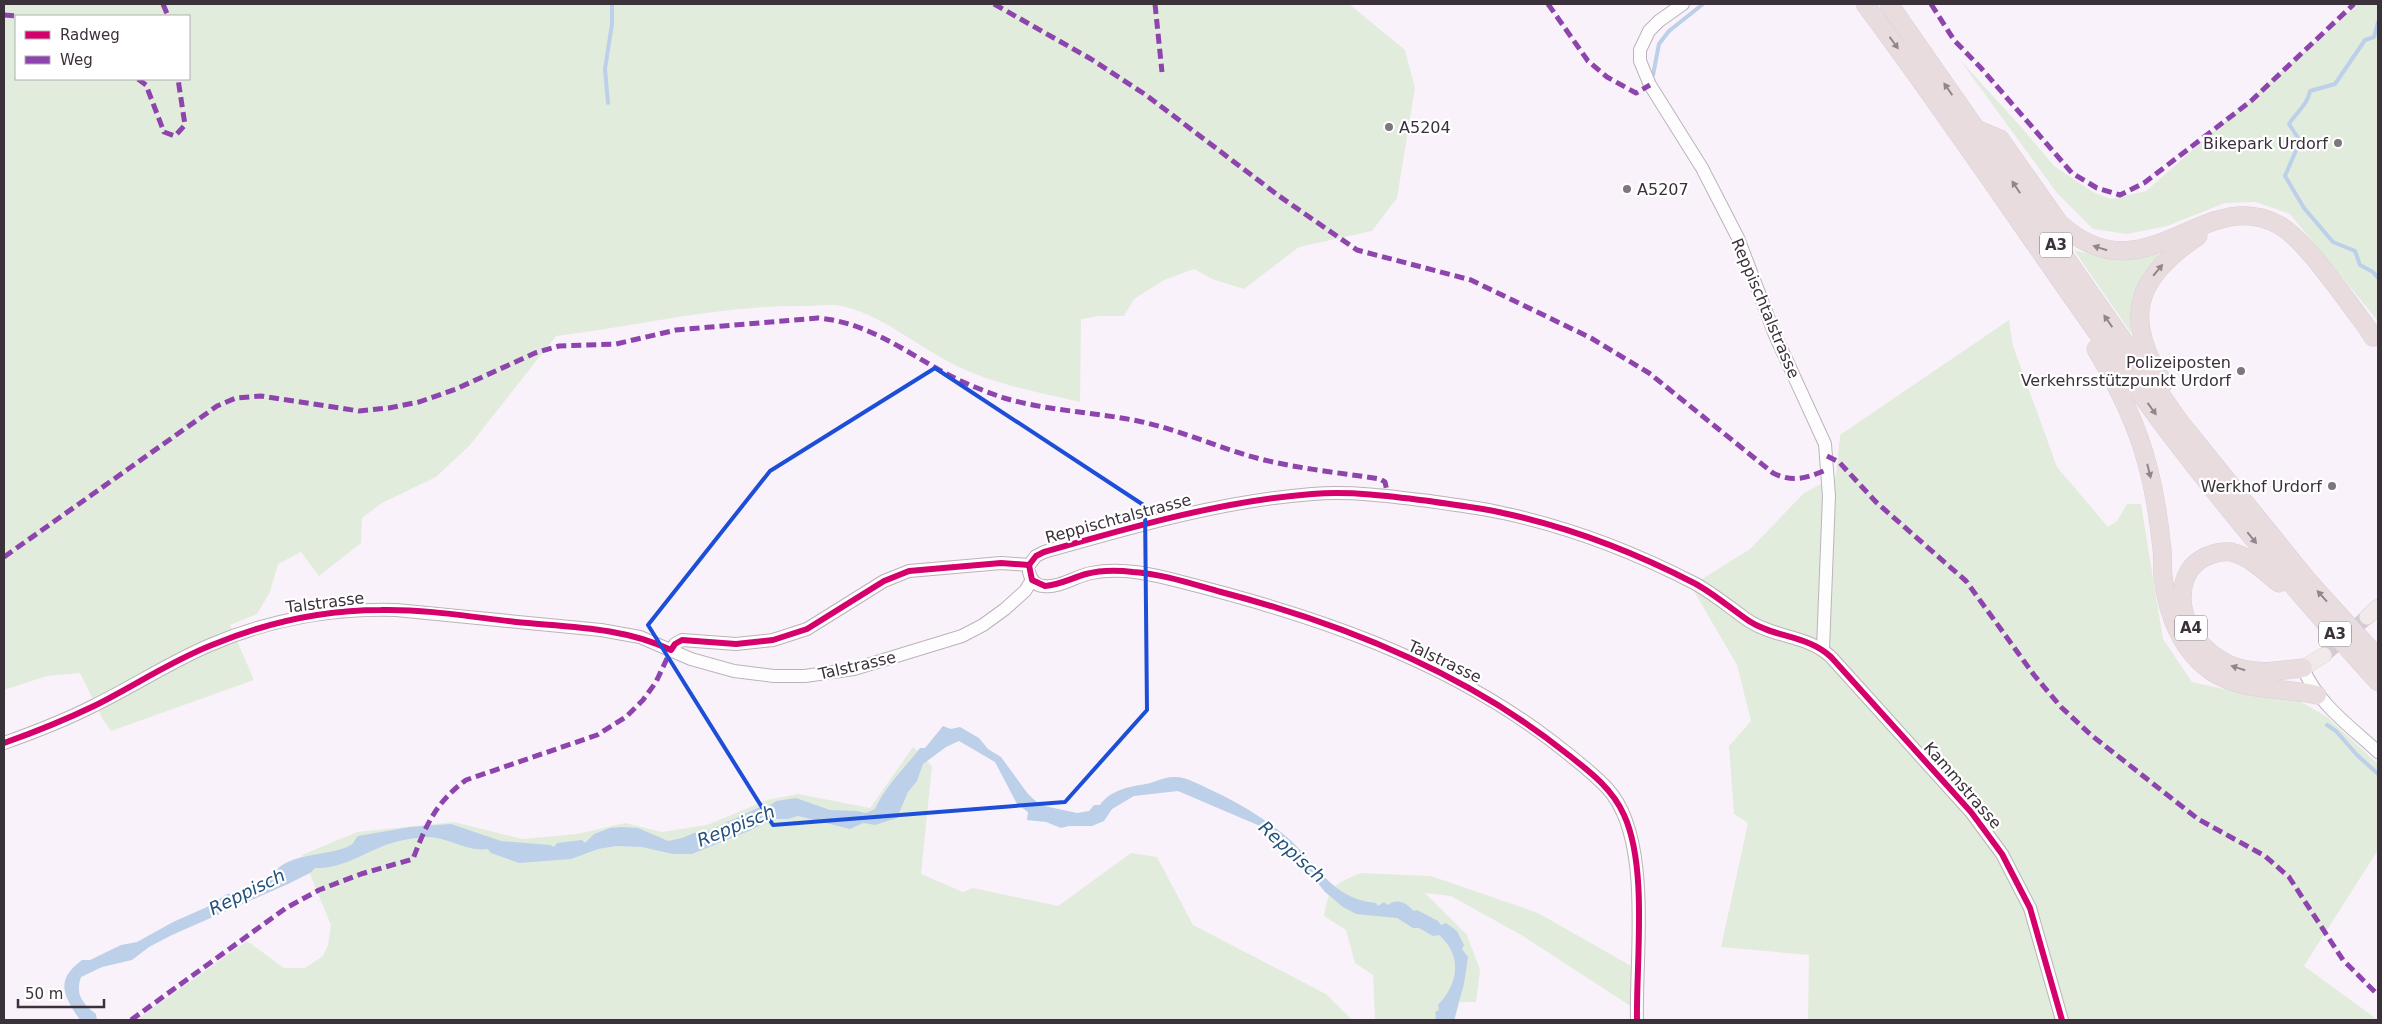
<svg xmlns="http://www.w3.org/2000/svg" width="2382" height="1024" font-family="'DejaVu Sans',sans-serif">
	<rect width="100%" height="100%" fill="#faf2fa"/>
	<g fill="#e2ecdd" fill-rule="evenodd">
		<path d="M4,4h1345l56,46 10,38 -18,110 -25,33 -73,16 -55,42 -32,-10 -18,-10 -30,11 -30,19 -10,17h-24l-19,3 -1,83c-43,-10 -88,-18 -127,-38 -36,-18 -67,-46 -107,-57 -12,-4 -29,-1 -42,-1 -83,-1 -165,20 -248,30l-86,109 -34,32 -54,26 -20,15 -1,25 -42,33 -18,-24 -23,12 -8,28 -13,22 -27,11 24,55 -143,51 -9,-13 -22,-45 -33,3 -43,14zM16,16h173v63h-173z"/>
		<polygon points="2358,4 2378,4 2378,321 2290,214 2255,202 2225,203 2167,226 2127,234 2093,229 2057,193 1960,60 2023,129 2054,166 2093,192 2111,199 2146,191"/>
		<path d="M2074,250c36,10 56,9 92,3l-22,20 -10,27 -3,33z"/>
		<polygon points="2009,320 2013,346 2057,467 2108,527 2117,521 2127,504 2141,504 2163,639 2192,682 2247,694 2296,699 2327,717 2378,764 2378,850 2304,966 2378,1020 1808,1020 1809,955 1721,947 1748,823 1734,814 1729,746 1751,721 1737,665 1691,586 1750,549 1804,493 1836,476 1840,435"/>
		<polygon points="913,747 932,766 921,874 963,892 973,888 1058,906 1131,853 1157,857 1193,925 1326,994 1352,1020 136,1020 247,941 284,968 305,968 323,956 328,945 331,925 302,855 357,832 454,822 522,839 577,834 625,823 662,832 707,825 767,800 798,794 870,808"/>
		<path d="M1361,873l70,3 107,37 95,54 -1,40 -109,-71 -72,-40 -26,-3 42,42 13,35 -4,32h-17l-4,18h-80l-2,-45 -18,-12 -9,-33 -22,-14c6,-31 8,-31 37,-43z"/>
	</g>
	<path fill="#bcd0e9" d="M943,726l8,3 9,-2 19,11 9,11 13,8 27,37 12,11 37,8 12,-2 5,-6h6c9,-14 30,-19 46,-21 9,-2 21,-8 29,-7 12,0 25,8 36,13 28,13 53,28 77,48 28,25 45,62 88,65l2,3 6,-4 3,3c11,-7 18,-3 27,6l3,-1 21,11 3,4 5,-2 11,8 7,14 -2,4 6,8 -4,27 -10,36h-19l1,-4 -1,-4 4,-2 -1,-5c20,-21 25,-49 1,-70l-6,1 -14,-8h-6l-16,-10 -41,-4 -13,-7 -18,-15 -20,-25 -8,-2 -5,-8 -16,-10 -4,-9 -12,-12 -82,-35 -44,5 -22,13 -8,12 -12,5h-23l-8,2 -15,-6 -19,-2 1,-8 -11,-8 -22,-42 -36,-21 -13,6 -23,17 -6,17 -9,11 -11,26 -22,7 -12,-2 -13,6 -52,-13 -10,3h-15l-22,11 -59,24h-19l-31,-7 -26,-1 -18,3 -27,10 -52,4 -28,-10 -3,-4c-23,3 -40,-13 -63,-12 -13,1 -30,4 -42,9 -22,9 -43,23 -68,22l-5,5 -22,11 -116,51 -23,12 -17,13 -30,7 -21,10c-6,17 1,26 15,37l1,6h-17c-16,-24 -26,-39 2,-60h8l31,-15 16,-3 36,-20 34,-15 20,-13 12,-1 12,-4 7,-6 12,-3c12,-30 58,-22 81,-35 2,-1 5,-7 7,-9l52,-9 41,-3 50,17 49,4 4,2 3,-4 25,-3 3,3 9,-9 16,-6 11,-1 17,1 30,13 14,-3 12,-5 14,-2 52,-24 6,1 10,-7 20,-3 34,12 27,1 9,2 9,-4c11,-24 29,-40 45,-61h5z"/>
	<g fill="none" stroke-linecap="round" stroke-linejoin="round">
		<g stroke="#bcd0e9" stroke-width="4">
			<path d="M2378,22l-4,15 -9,3 -30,44 -25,7c-2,13 -14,22 -21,33l11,17 -15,35 19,32 29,34 22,9 5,14 13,7 5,6"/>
			<polyline points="1653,75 1659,44 1669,31 1703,4"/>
			<polyline points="608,103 605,69 612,24 612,4"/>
			<polyline points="2327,725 2336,731 2357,755 2378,774"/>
		</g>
		<polyline stroke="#d4cbd4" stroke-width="15" stroke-dasharray="15 8" stroke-linecap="butt" points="2324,655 2367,617"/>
		<g stroke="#bbb3bb" stroke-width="14">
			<g id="minor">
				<polyline points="1683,4 1659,21 1649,31 1640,50 1640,61 1650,85 1702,168 1738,238 1775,335 1825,444 1829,496 1823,649"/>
				<path d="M1029,565l7,-9 8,-4c88,-25 177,-51 268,-58 40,-3 78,2 117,7 24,4 49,6 74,12 65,14 131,39 191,70 19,10 36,25 55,38 26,17 59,14 82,36l140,155 31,42 28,54 32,112"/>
				<path d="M1029,572c2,8 7,14 15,14 16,2 32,-10 47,-13 31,-6 61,1 91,9 131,33 263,77 371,160 19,15 38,29 54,46 46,49 28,169 30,232"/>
				<polyline points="671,650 675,644 682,640 736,644 773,640 807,629 884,581 909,571 1001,563 1029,565"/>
				<path d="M2303,668c15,36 47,58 75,84"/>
				<path d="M4,743c31,-11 62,-23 91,-38 39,-19 75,-43 115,-60 58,-25 123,-37 186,-35l205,20 39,7 51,22 43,12 40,5h31l49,-7 108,-33 21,-11 22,-16 20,-18 7,-11"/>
			</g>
		</g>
		<g stroke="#d6d1d6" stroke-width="16">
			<g id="major">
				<polyline points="2367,617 2378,607"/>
				<polyline points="2303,668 2324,655"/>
			</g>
		</g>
		<g stroke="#d6d1d6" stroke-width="19">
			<g id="highway">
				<path d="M1865,4c103,138 197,283 299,422 67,89 139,173 214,256"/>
				<polyline points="1889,4 2179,421 2309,582 2378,658"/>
				<path d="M1976,129l24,10 59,84c87,79 144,-40 220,2 28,16 66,74 87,101l7,11"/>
				<path d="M2096,349c22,38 41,75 52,118 7,27 11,54 14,82 1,9 0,18 1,27 4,37 18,76 51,97 31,19 69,14 103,22"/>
				<path d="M2164,383c-42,-65 -29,-105 34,-147"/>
				<path d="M2279,583c-14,-11 -30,-27 -48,-31 -9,-1 -17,1 -26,5 -10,5 -18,14 -21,26 -10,37 22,78 58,86 20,5 40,1 61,-1"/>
			</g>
		</g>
		<use href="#minor" stroke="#fefdfe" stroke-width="12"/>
		<use href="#major" stroke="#f2e9eb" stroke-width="15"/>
		<use href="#highway" stroke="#e9dcde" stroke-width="18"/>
		<g stroke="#8e44ad" stroke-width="5" stroke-dasharray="10 5" stroke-linecap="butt">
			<polyline points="163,4 168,16"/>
			<path d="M994,4l97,55 55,36 133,101 78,54 114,30 120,58 58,35 124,100c20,10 34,5 53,-3"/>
			<polyline points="1155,4 1162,72"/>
			<polyline points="1548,4 1588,61 1607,77 1636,93 1650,85"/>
			<polyline points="1931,4 1954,40 1981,68 2072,173 2097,188 2120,195 2144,183 2251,101 2354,4"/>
			<polyline points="4,15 16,16"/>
			<polyline points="138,79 146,85 164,132 175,136 185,125 178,79"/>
			<polyline points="1827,456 1839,462 1876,502 1966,581 2034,675 2061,707 2091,735 2198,819 2265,856 2289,877 2343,960 2378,995"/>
			<path d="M4,557l213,-151 19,-8 25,-2 98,15 30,-3 30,-6 37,-13 79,-36 24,-7 57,-2 60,-14 142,-12c48,4 85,32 127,55 18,10 39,18 59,25 44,13 90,14 134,23 38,8 72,23 108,34 43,13 90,17 134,24l5,3 3,14"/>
			<path d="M131,1020l155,-112 33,-18 42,-16 52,-15c13,-34 23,-57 53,-79l131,-45 29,-18 17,-17 13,-18 15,-32"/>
		</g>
		<g stroke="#fff" stroke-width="9">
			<g id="cycleway">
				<path d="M1029,565l7,-9 8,-4c88,-25 177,-51 268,-58 40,-3 78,2 117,7 24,4 49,6 74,12 65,14 131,39 191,70 19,10 36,25 55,38 26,17 59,14 82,36l140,155 31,42 28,54 32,112"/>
				<path d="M1029,565l3,15 13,6c14,-1 27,-8 41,-12 15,-4 31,-4 47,-2 30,2 59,12 88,20 123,32 245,81 345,161 23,18 46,35 58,62 24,52 12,147 13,205"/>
				<path d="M4,743c31,-11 61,-23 90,-37 40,-20 77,-45 118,-61 53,-22 111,-35 169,-35 45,-1 91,7 135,12 52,5 108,5 155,28l4,-6 7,-4 54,4 37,-4 34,-11 77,-48 25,-10 92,-8 28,2"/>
			</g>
		</g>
		<use href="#cycleway" stroke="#d6006c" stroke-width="6"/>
	</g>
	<defs><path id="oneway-solid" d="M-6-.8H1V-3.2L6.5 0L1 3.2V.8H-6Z" transform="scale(1.25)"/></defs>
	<g fill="#92868c">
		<use href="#oneway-solid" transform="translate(1894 43) rotate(54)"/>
		<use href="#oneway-solid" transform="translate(1948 89) rotate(-125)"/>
		<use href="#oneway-solid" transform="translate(2016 187) rotate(-124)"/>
		<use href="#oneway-solid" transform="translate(2100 248) rotate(-162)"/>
		<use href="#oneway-solid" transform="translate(2158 270) rotate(-50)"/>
		<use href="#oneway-solid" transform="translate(2108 321) rotate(-125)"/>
		<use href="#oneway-solid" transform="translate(2152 409) rotate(54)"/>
		<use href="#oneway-solid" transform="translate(2149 471) rotate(76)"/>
		<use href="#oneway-solid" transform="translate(2252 538) rotate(51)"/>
		<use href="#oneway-solid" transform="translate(2322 596) rotate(-132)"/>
		<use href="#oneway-solid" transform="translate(2238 668) rotate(-163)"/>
	</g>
	<path fill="none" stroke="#1d4ed8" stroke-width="4" stroke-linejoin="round" d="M935,368l210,138 2,204 -82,92 -292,23 -125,-200 122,-154z"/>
	<g fill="#7e757e" stroke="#fff" stroke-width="2">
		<circle cx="1389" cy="127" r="5"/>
		<circle cx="2338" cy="143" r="5"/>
		<circle cx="1627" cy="189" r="5"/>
		<circle cx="2241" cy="371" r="5"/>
		<circle cx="2332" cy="486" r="5"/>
	</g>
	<g text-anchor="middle" stroke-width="4.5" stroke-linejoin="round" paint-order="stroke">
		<g fill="#fff" stroke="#766f76" stroke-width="1">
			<rect x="2040" y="232.5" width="32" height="25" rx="4"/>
			<rect x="2175" y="615.5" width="32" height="25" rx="4"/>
			<rect x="2319" y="621.5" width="32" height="25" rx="4"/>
		</g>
		<g font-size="15" font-weight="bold" fill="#3b313b">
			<text x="2056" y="250">A3</text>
			<text x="2191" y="633">A4</text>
			<text x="2335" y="639">A3</text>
		</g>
		<g font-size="16" fill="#3b313b" stroke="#fff" text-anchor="end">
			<text x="1399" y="133" text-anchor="start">A5204</text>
			<text x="2328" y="149">Bikepark Urdorf</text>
			<text x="1637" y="195" text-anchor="start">A5207</text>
			<text x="2231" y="368">Polizeiposten<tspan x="2231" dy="18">Verkehrsstützpunkt Urdorf</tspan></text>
			<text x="2322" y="492">Werkhof Urdorf</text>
		</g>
		<g font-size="16" fill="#3b313b" stroke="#fff">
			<text transform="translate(1766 308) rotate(67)" y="6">Reppischtalstrasse</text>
			<text transform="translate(1118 518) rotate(-15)" y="6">Reppischtalstrasse</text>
			<text transform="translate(325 602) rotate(-7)" y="6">Talstrasse</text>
			<text transform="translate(1445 661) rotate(25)" y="6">Talstrasse</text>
			<text transform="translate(857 665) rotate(-13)" y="6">Talstrasse</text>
			<text transform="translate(1963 785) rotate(49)" y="6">Kammstrasse</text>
		</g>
		<g font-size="18" font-style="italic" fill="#22517c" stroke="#fff">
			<text transform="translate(736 826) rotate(-22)" y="6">Reppisch</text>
			<text transform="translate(1292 852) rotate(42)" y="6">Reppisch</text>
			<text transform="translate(247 892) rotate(-26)" y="6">Reppisch</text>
		</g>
	</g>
	<rect width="2382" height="1024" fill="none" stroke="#3b313b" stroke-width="10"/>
	<rect x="15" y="15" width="175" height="65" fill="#ffffff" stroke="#b1adb1"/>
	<rect x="25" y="31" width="25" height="8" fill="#d6006c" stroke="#b1adb1"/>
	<text x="60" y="40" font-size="15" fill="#3b313b">Radweg</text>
	<rect x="25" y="56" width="25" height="8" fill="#8e44ad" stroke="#b1adb1"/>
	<text x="60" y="65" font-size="15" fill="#3b313b">Weg</text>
	<path d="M18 999v8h86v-8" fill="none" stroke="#3b313b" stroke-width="2.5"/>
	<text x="25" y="999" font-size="15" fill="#3b313b" stroke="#ffffff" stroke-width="4" paint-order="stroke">50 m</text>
</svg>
